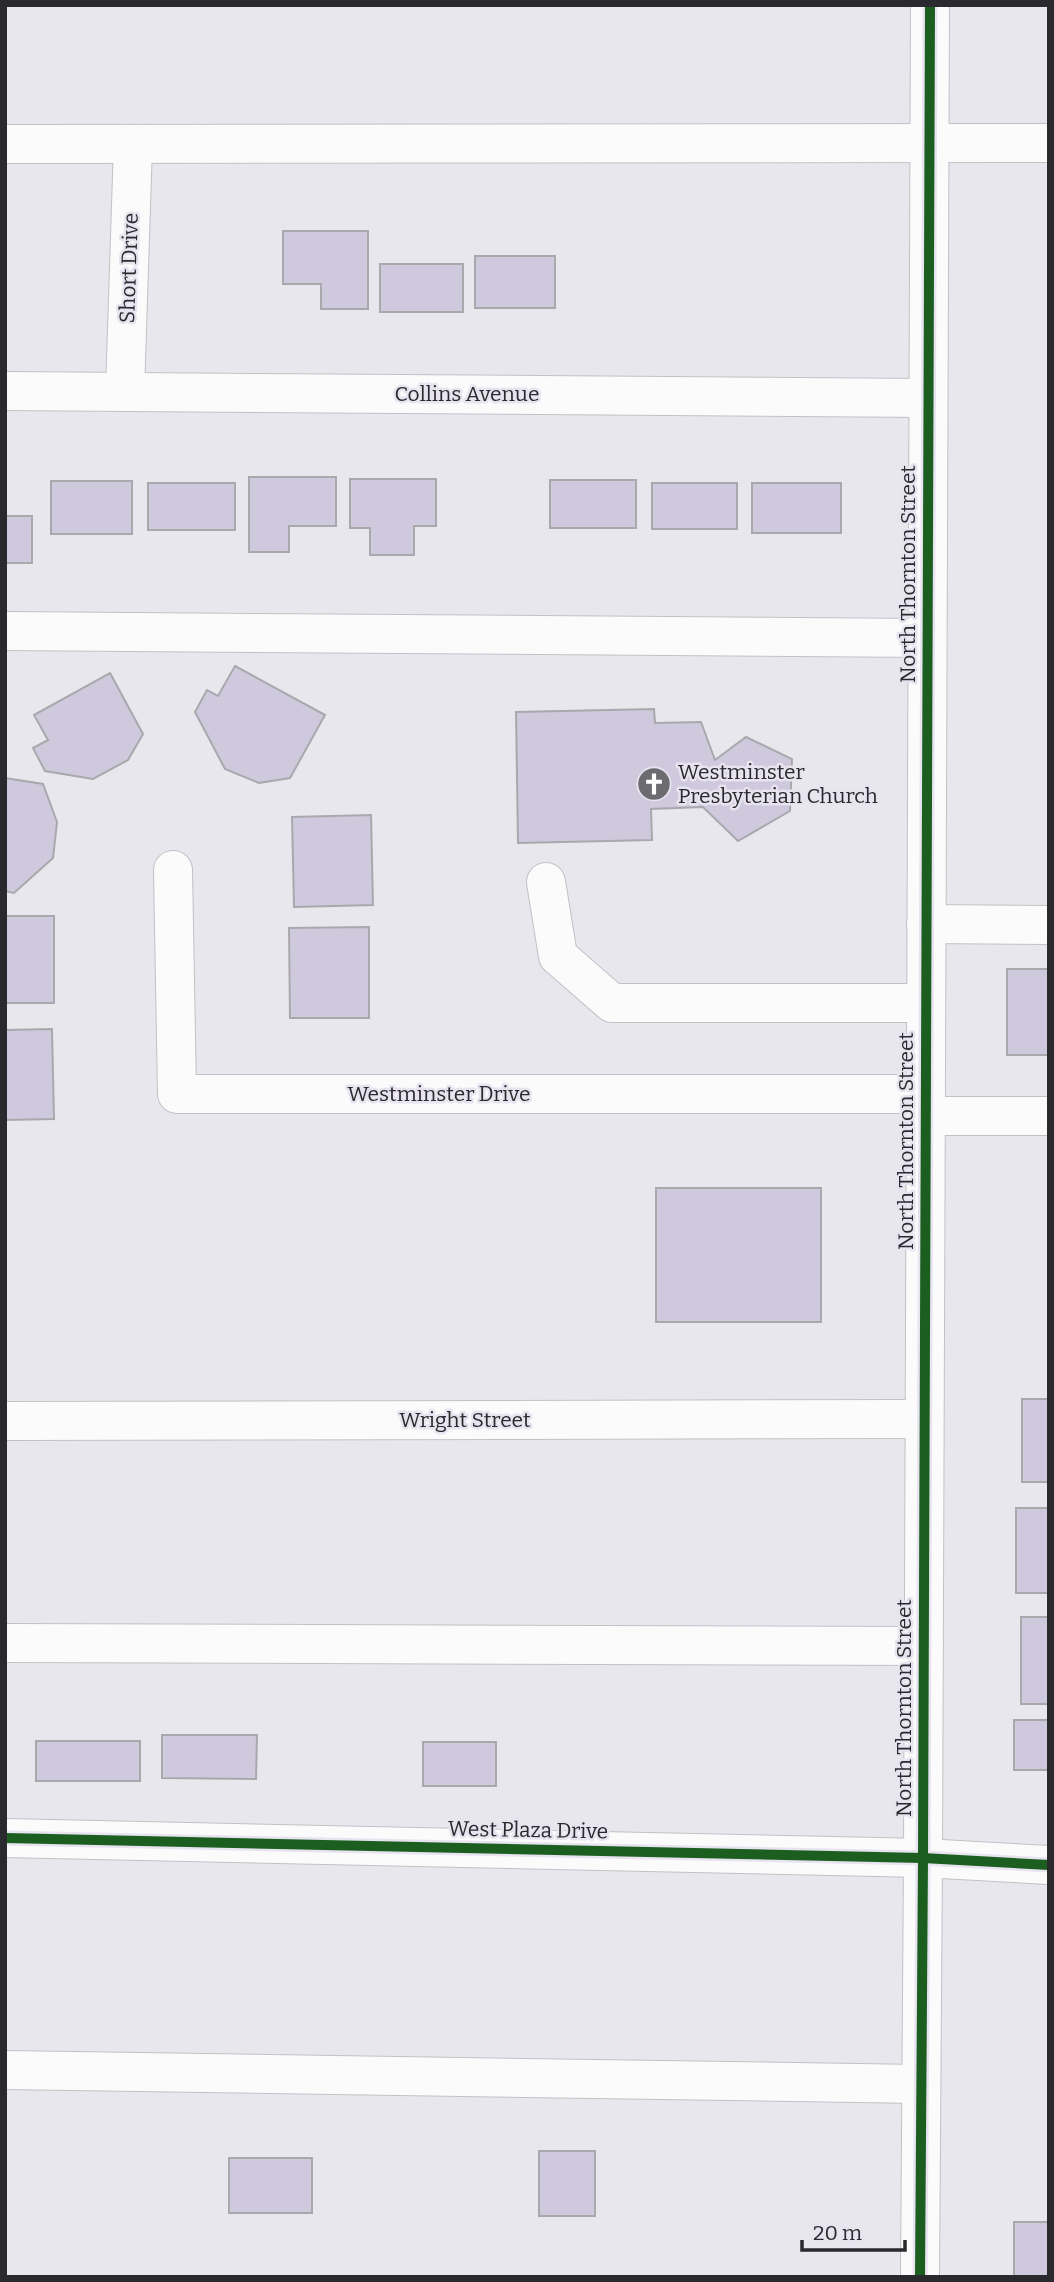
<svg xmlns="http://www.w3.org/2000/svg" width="1054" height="2282" font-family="Bitter,serif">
	<rect width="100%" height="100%" fill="#e8e7ed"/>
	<g fill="#cfc9dd" stroke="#a9a8ad" stroke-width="2">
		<polygon points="283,231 368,231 368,309 321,309 321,284 283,284"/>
		<rect x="475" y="256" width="80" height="52"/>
		<rect x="380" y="264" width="83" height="48"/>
		<polygon points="249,477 336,477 336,526 289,526 289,552 249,552"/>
		<polygon points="350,479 436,479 436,526 414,526 414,555 370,555 370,528 350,528"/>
		<rect x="550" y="480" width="86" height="48"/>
		<rect x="51" y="481" width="81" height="53"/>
		<rect x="148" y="483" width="87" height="47"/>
		<rect x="652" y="483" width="85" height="46"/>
		<rect x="752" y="483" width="89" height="50"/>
		<rect x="5" y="516" width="27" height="47"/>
		<polygon points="235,666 325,715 290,778 259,783 225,769 195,712 207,690 218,696"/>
		<polygon points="110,673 143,734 128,760 93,779 45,771 33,748 48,740 34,715"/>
		<polygon points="654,709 655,723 701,722 715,760 746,737 792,759 790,811 738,841 703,807 651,809 652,840 518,843 516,712"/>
		<polygon points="5,778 43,784 57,822 53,858 14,893 5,891"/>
		<polygon points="371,815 373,905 294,907 292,817"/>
		<rect x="5" y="916" width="49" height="87"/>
		<polygon points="369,927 369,1018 290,1018 289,928"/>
		<rect x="1007" y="969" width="42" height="86"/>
		<polygon points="52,1029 54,1119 5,1120 5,1030"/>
		<rect x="656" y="1188" width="165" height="134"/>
		<rect x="1022" y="1399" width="27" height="83"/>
		<rect x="1016" y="1508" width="33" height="85"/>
		<rect x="1021" y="1617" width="28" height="87"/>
		<rect x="1014" y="1720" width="35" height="50"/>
		<polygon points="162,1735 257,1735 256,1779 162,1778"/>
		<rect x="36" y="1741" width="104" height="40"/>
		<rect x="423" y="1742" width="73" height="44"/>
		<rect x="539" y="2151" width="56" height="65"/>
		<rect x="229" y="2158" width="83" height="55"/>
		<rect x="1014" y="2222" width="35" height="55"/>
	</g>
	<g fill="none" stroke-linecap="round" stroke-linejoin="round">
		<g stroke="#c2c1c6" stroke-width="40">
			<g id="minor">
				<polyline points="5,144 1049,143"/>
				<polyline points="5,391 928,398"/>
				<polyline points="125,391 133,145"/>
				<polyline points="5,631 927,638"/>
				<polyline points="173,870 177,1094 926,1094"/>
				<polyline points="546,882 558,956 612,1003 926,1003"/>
				<polyline points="926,924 1049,925"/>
				<polyline points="925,1116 1049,1116"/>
				<polyline points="5,1421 924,1419"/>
				<polyline points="5,1643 924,1646"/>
				<polyline points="5,1838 923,1858 1049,1865"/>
				<polyline points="5,2070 921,2084"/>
				<polyline points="920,2277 923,1858 930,5"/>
			</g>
		</g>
		<use href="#minor" stroke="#fcfbfc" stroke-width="38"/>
		<g stroke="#e7e4f0" stroke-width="15">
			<g id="cycleway">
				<polyline points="5,1838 923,1858 1049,1865"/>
				<polyline points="920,2277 923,1858 930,5"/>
			</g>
		</g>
		<use href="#cycleway" stroke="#1b5e20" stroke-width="10"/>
	</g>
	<defs>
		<g id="church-disc" transform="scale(1.75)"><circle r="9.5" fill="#6c6c70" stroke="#e7e4f0"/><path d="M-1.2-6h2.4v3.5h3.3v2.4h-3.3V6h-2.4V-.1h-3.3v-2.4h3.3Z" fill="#fff"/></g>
	</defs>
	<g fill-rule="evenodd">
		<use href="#church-disc" x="654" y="784"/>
	</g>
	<g text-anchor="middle" stroke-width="5" stroke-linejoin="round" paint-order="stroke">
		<g font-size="21" fill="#2a292d" stroke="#e7e4f0">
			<text transform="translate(129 268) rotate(-88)" y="7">Short Drive</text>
			<text x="467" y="401">Collins Avenue</text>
			<text transform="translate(908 574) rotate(-90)" y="7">North Thornton Street</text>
			<text x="439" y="1101">Westminster Drive</text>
			<text transform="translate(906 1141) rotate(-90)" y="7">North Thornton Street</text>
			<text x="465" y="1427">Wright Street</text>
			<text transform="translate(904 1708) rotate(-90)" y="7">North Thornton Street</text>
			<text transform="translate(528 1830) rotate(1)" y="7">West Plaza Drive</text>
		</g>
		<g font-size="21" fill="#2a292d" stroke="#e7e4f0" text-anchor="start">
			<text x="678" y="779">Westminster<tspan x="678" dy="24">Presbyterian Church</tspan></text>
		</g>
	</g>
	<rect width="1054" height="2282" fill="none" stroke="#2a292d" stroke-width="14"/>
	<path d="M802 2240v10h103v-10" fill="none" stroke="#2a292d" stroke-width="3.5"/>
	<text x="813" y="2240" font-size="21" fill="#2a292d" stroke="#e7e4f0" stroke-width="5" paint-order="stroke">20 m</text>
</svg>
